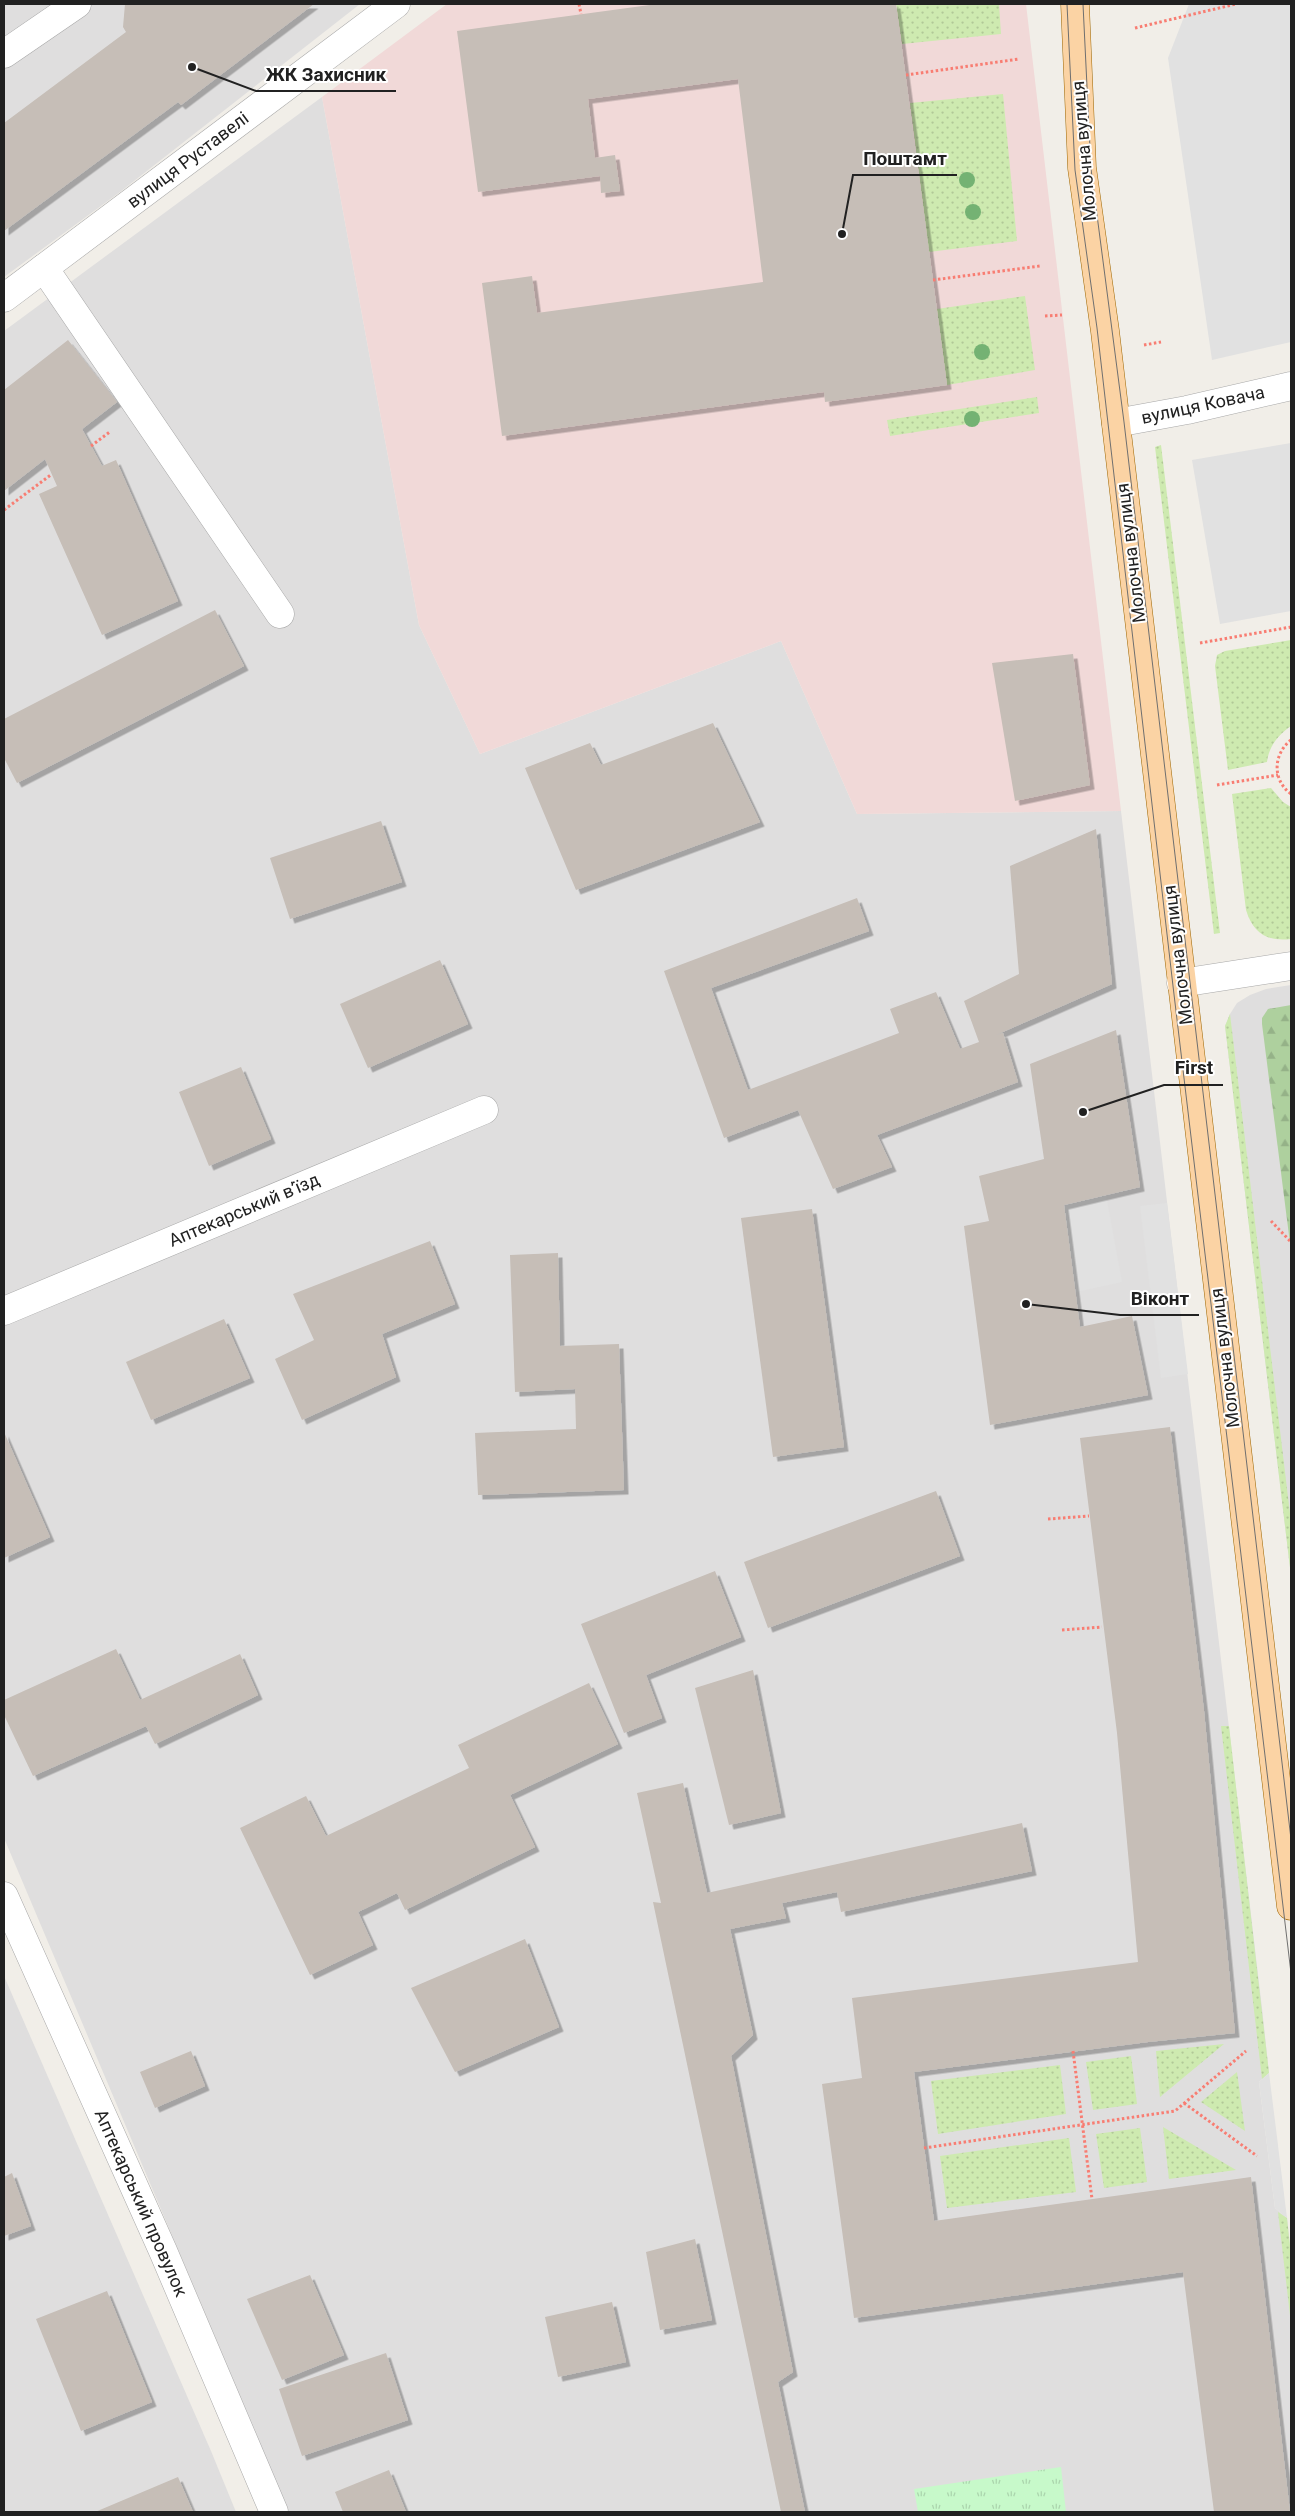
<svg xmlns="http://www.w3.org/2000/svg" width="1295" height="2516" font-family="Roboto,sans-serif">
	<defs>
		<pattern id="grass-dots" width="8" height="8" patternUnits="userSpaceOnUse" patternTransform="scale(1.25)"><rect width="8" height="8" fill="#ceeab0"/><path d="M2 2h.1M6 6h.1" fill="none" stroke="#b1c897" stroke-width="1.8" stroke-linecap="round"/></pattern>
		<pattern id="forest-firs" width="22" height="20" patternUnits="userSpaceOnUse" patternTransform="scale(1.25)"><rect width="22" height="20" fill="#aed09e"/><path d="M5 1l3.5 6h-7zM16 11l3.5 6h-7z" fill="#95b288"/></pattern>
		<pattern id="park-tufts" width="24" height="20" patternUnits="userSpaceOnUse" patternTransform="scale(1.25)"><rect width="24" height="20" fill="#c7f9ca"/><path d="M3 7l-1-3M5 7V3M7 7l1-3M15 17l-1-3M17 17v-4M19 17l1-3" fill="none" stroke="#abd5ad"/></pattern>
		<filter id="shadow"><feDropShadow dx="4.5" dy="4.5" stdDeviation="0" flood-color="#0004"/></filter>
	</defs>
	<rect width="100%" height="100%" fill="#f1eee8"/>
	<g fill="#dfdede">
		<polygon points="4,4 360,4 120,192 4,277"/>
		<polygon points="322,97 419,625 480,754 781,641 857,814 1121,811 1262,2008 1269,2073 1259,2082 1275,2208 1287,2218 1291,2258 1291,2512 289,2512 4,1838 4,331"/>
		<polygon points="1291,985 1291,1576 1225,1026 1230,1014 1237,1003 1250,995 1266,989"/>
		<polygon points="4,1976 211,2451 236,2512 4,2512"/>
	</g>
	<polygon fill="#f1d9d8" points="447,4 1026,4 1121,811 857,814 781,641 480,754 419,625 322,97"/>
	<g fill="url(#grass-dots)">
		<polygon points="896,4 999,4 1001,34 902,44"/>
		<polygon points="1003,94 1017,241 929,252 910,103"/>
		<polygon points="1025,296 1035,370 947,385 937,309"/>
		<polygon points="1037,397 1039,413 890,436 887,420"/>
		<polygon points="1161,445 1220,933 1214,934 1155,447"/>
		<path d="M1291,640v86c-13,9 -22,20 -24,36l-39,8 -13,-104 2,-11 8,-4z"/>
		<path d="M1271,788l12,14 8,5v132c-24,3 -38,-6 -45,-29l-14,-116z"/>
		<polygon points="1230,1014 1291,1522 1291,1576 1225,1026"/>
		<polygon points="1221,1726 1229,1726 1269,2073 1262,2079"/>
		<polygon points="1224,2044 1160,2097 1160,2098 1156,2051"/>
		<polygon points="1131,2056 1137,2104 1093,2110 1086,2062"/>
		<polygon points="1060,2065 1066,2114 938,2134 931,2081"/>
		<polygon points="1237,2072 1245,2131 1201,2102"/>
		<polygon points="1163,2127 1236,2170 1169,2179"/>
		<polygon points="1140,2128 1147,2182 1104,2188 1096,2134"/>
		<polygon points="1069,2138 1076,2192 947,2208 940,2156"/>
		<polygon points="1278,2212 1287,2218 1291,2255 1291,2324"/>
	</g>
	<polygon fill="url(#forest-firs)" points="1291,1005 1291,1251 1262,1024 1262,1018 1268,1009"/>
	<polygon fill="url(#park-tufts)" points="1061,2467 1066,2512 918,2512 914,2489"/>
	<g fill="#e1e1e1">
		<polygon points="1189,4 1291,4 1291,342 1212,360 1168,58"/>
		<polygon points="1291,443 1291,611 1220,624 1192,460"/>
		<polygon points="1106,1195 1122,1282 1076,1292 1064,1205"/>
		<polygon points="1167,1203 1188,1374 1161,1378 1140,1206"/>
		<polygon points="1269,2073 1275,2121 1287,2218 1275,2208 1259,2082"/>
	</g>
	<g fill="#c6beb7" filter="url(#shadow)">
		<polygon points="125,4 314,4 181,105 178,102 4,231 4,123 126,32 123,27"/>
		<polygon points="657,4 896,4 947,385 825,402 824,392 502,436 482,283 532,276 537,313 763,282 738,79 588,99 595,158 615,155 620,191 601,193 600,176 478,192 457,31"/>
		<polygon points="68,340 117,402 82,429 102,466 116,460 178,601 102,635 39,494 57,486 45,459 4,491 4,390"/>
		<polygon points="215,610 244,666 17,783 4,758 4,719"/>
		<polygon points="1073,654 1090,785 1015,801 992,663"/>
		<polygon points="713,723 760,822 576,890 525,768 590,743 601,765"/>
		<polygon points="381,821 402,882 290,919 270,858"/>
		<polygon points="1096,829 1112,984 996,1035 1003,1033 1018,1082 877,1135 892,1167 833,1189 798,1110 724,1138 664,971 857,898 869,931 711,988 748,1090 899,1033 890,1009 936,992 960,1049 979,1042 964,1001 1019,974 1010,866"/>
		<polygon points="440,960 468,1024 368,1068 340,1004"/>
		<polygon points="1116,1030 1140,1187 1064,1205 1080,1327 1132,1316 1148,1395 990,1425 964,1226 989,1221 979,1176 1044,1159 1030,1064"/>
		<polygon points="241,1067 271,1139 209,1166 179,1092"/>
		<polygon points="812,1209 844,1447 773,1457 741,1218"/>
		<polygon points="430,1241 455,1304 382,1334 396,1377 302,1420 275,1359 314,1340 293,1294"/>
		<polygon points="558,1253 560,1346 619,1344 624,1490 478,1495 475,1433 576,1429 575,1389 515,1392 510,1255"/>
		<polygon points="224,1319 250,1378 151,1420 126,1362"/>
		<polygon points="1170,1427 1204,1711 1235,2033 1148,2042 914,2072 934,2221 1251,2177 1290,2512 1214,2512 1183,2272 854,2318 822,2084 862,2078 852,1998 1138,1962 1117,1733 1080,1438"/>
		<polygon points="4,1432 50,1537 4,1558"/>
		<polygon points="936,1491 960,1556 768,1628 744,1562"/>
		<polygon points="715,1571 741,1637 646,1675 662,1718 624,1733 581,1624"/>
		<polygon points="116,1649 140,1700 240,1654 258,1695 155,1744 146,1726 33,1776 4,1715 4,1700"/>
		<polygon points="753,1670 781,1813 729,1825 695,1688"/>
		<polygon points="589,1683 618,1744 510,1795 535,1847 405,1910 397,1893 358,1912 373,1945 310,1975 240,1828 306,1796 326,1836 469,1768 458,1745"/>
		<polygon points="683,1783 707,1893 1022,1823 1032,1871 841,1912 837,1892 782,1903 786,1918 730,1929 753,2035 731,2056 793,2372 778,2382 805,2512 781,2512 653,1902 661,1903 637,1793"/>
		<polygon points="525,1939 559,2027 455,2072 411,1988"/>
		<polygon points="191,2051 205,2086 155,2108 140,2072"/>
		<polygon points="12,2173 31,2226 4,2236 4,2177"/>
		<polygon points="695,2239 712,2320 660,2330 646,2252"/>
		<polygon points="310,2275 344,2355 282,2380 247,2299"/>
		<polygon points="107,2291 152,2402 81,2431 36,2319"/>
		<polygon points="612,2302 626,2362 558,2377 545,2317"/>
		<polygon points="386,2353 408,2420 302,2456 279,2389"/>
		<polygon points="389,2470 406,2512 343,2512 335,2492"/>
		<polygon points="178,2477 193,2512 95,2512"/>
	</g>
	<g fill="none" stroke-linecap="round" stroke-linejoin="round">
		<g stroke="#a8a8a8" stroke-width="29">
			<g id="minor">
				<polyline points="4,54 77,4"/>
				<polyline points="44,268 280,614"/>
				<polyline points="4,298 396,4"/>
				<polyline points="1116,423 1187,410 1291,386"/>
				<polyline points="1181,983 1291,966"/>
				<polyline points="4,1311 484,1110"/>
				<polyline points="4,1896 163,2251 274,2512"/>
			</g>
		</g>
		<g stroke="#9d6602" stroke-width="29">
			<polyline id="major" points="1075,4 1082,168 1105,331 1291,1906"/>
		</g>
		<g stroke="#f87d72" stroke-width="3" stroke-dasharray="2.5 2.5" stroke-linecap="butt">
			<polyline points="579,4 581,14"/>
			<polyline points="1135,28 1236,4"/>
			<polyline points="906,75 1019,59"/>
			<polyline points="933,280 1040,266"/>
			<polyline points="1045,316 1062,315"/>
			<polyline points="1144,345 1161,342"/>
			<polyline points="91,446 111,431"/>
			<polyline points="4,510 52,474"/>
			<polyline points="1200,643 1291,627"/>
			<path d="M1291,740c-18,14 -19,40 0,54"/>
			<polyline points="1217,785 1278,775"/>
			<polyline points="1271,1221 1291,1242"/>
			<polyline points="1048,1519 1089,1516"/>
			<polyline points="1062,1630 1102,1627"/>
			<polyline points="1073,2051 1092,2199"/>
			<polyline points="1184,2103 1257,2156"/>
			<polyline points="924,2148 1175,2111 1246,2051"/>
		</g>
		<use href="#minor" stroke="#fff" stroke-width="28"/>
		<use href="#major" stroke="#fbd3a4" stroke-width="28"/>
		<g stroke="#6f6f6f" stroke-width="1">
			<polyline points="1067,4 1075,170 1097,328 1173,986 1291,1973"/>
			<polyline points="1083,4 1091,169 1124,422 1291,1839"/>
		</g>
	</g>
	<g fill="#74b273">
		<circle cx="967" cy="180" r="8"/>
		<circle cx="973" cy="212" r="8"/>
		<circle cx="982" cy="352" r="8"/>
		<circle cx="972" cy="419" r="8"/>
	</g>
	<g text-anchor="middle" stroke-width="4" stroke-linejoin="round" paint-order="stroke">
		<g font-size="18" fill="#212121" stroke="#fff">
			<text transform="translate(1084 151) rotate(-95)" y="6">Молочна вулиця</text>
			<text transform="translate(188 160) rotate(-37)" y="6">вулиця Руставелі</text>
			<text transform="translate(1203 405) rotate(-12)" y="6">вулиця Ковача</text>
			<text transform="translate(1131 553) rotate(-97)" y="6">Молочна вулиця</text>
			<text transform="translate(1178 955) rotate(-97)" y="6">Молочна вулиця</text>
			<text transform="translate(244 1210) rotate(-23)" y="6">Аптекарський в’їзд</text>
			<text transform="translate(1225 1358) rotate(-97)" y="6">Молочна вулиця</text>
			<text transform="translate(141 2203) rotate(66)" y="6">Аптекарський провулок</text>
		</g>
	</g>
	<path fill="none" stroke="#212121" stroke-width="2" d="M192 67L256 91H396M842 234L853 175H957M1083 1112L1164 1085H1223M1026 1304L1120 1315H1199"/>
	<g fill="#212121" stroke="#fff" stroke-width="2">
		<circle cx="192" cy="67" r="5"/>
		<circle cx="842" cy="234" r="5"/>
		<circle cx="1083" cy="1112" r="5"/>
		<circle cx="1026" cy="1304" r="5"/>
	</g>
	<g font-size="19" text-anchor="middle" font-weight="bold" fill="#212121" stroke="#fff" stroke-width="4" stroke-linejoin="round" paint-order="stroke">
		<text x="326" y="81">ЖК Захисник</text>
		<text x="905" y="165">Поштамт</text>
		<text x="1194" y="1074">First</text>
		<text x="1160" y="1305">Віконт</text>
	</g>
	<rect width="1295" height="2516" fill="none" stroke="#212121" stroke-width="10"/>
</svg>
